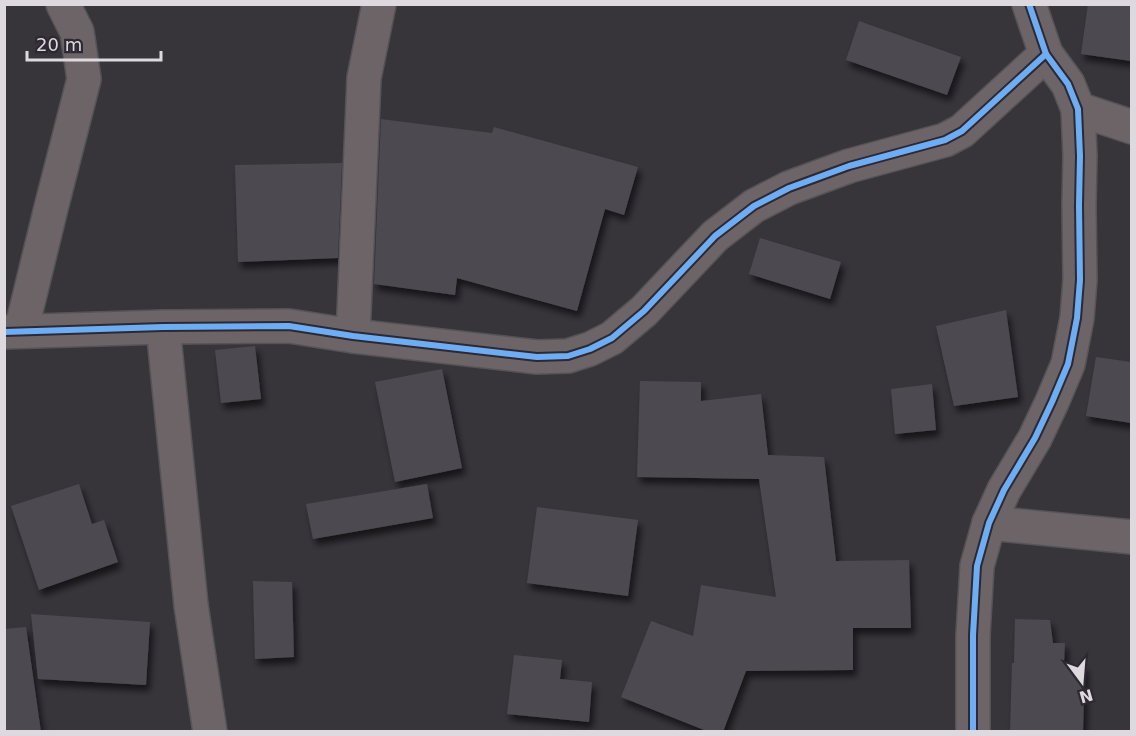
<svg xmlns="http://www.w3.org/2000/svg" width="1136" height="736" font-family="'DejaVu Sans',sans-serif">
	<defs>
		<filter id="shadow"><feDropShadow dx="3.5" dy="6" stdDeviation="3" flood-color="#0009"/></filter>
	</defs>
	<rect width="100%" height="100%" fill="#37343a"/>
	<g fill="#4e4851" filter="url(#shadow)">
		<polygon points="1088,4 1131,4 1131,61 1081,54"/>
		<polygon points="859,21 961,57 947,95 846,60"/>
		<polygon points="381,119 492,133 494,127 638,167 624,215 605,209 577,311 457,278 455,295 374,284"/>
		<polygon points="342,163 338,258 238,262 235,165"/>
		<polygon points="760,238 841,262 830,299 749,274"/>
		<polygon points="1006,310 1018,397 954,406 936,326"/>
		<polygon points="255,346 261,399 221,403 215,350"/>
		<polygon points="1096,357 1131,362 1131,423 1086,416"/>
		<polygon points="442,369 462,468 395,482 375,382"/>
		<polygon points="640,381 701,382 701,401 761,394 768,455 824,457 836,561 909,560 911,628 853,628 853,670 746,671 723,732 709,732 621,697 651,621 693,636 701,585 776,597 759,479 637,477"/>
		<polygon points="932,384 936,430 895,434 891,389"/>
		<polygon points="79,484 92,524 104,520 118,562 39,590 11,506"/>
		<polygon points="427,484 433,518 313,539 306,504"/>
		<polygon points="537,507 638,520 628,596 527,583"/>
		<polygon points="253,581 292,582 294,657 255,659"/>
		<polygon points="31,614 150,622 146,685 38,679"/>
		<polygon points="1015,619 1050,620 1053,643 1065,643 1064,664 1085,665 1083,732 1010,732 1012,663 1014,663"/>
		<polygon points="26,627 41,732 4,732 4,629"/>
		<polygon points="514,655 562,660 560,679 592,682 589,722 507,714"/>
	</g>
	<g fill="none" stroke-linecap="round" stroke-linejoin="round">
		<g stroke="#555357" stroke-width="36">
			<g id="minor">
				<polyline points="1078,109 1132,127"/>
				<polyline points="163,327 191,605 210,732"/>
				<polyline points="21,331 51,208 84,79 77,32 63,4"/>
				<polyline points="4,332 163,327 289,326 353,336 537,357 568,356 590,349 612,338 644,311 715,236 754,206 789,188 849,166 945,140 962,131 1046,54"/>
				<polyline points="353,336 364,78 379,4"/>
				<polyline points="989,523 1132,537"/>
				<polyline points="973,732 973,635 977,566 989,523 1004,490 1035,438 1052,402 1068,364 1077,318 1080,280 1079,205 1080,156 1078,109 1068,84 1046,54 1029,4"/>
			</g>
		</g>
		<use href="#minor" stroke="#6c6466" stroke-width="33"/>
		<g stroke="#2e2832" stroke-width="10">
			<g id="cycleway">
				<polyline points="4,332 163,327 289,326 353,336 537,357 568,356 590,349 612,338 644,311 715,236 754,206 789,188 849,166 945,140 962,131 1046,54"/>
				<polyline points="973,732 973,635 977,566 989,523 1004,490 1035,438 1052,402 1068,364 1077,318 1080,280 1079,205 1080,156 1078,109 1068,84 1046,54 1029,4"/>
			</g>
		</g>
		<use href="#cycleway" stroke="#6dadf4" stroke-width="6"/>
	</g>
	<rect width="1136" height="736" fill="none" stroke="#ddd9df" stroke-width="12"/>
	<g transform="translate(1082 682) rotate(164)" stroke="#2e2832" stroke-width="4.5" paint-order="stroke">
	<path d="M0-4.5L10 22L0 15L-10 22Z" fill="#ddd9df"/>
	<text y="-9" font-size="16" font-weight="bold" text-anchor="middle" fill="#ddd9df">N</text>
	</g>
	<path d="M27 51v9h134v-9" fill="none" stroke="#ddd9df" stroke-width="3"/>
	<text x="36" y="51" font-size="18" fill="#ddd9df" stroke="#2e2832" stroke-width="4.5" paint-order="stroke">20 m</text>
</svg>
